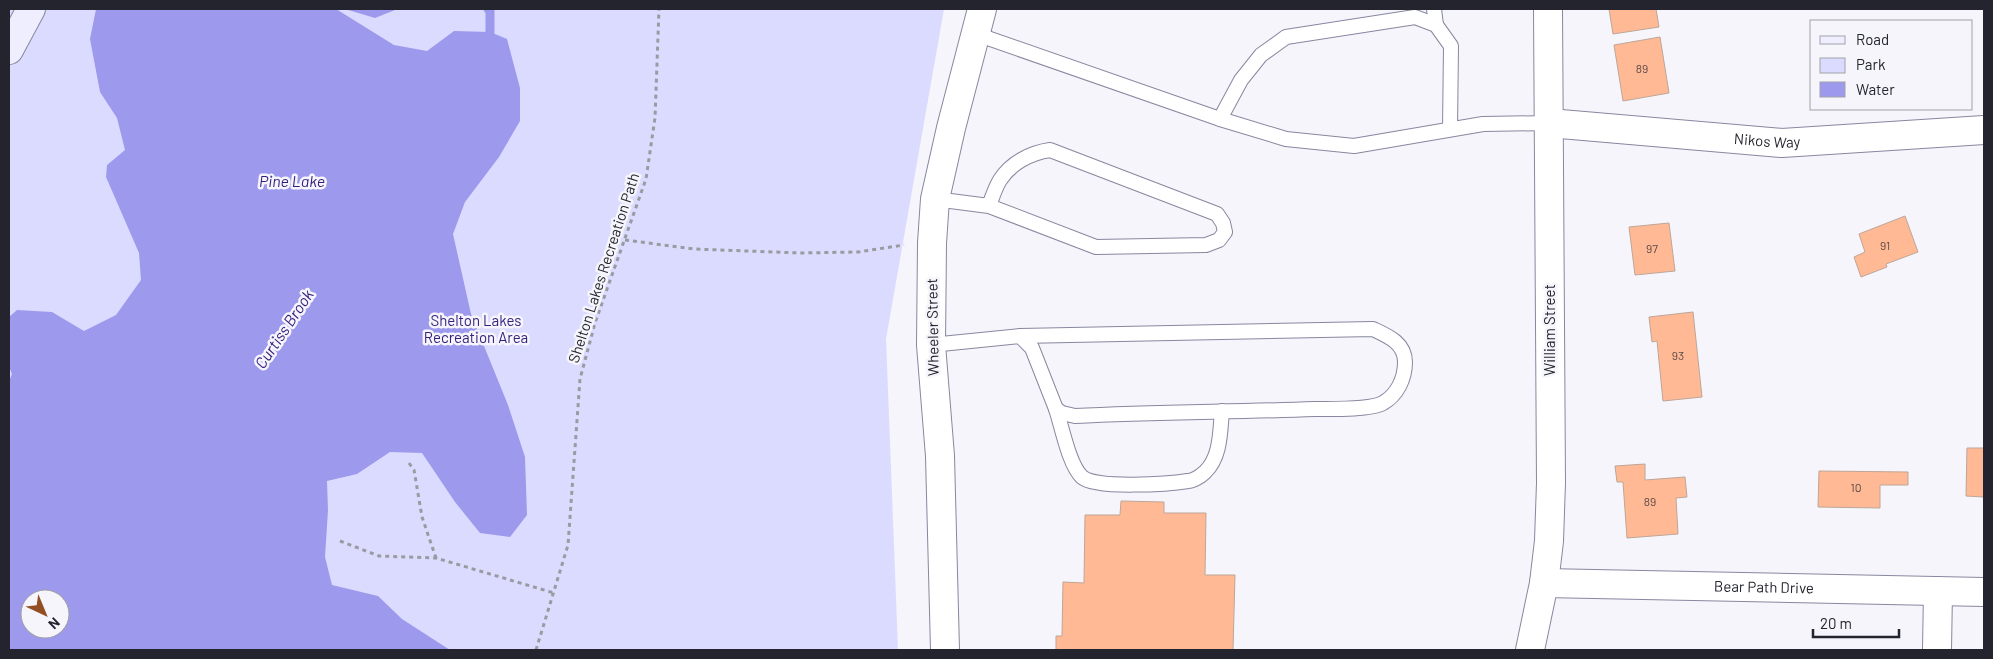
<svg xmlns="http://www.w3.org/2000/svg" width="1993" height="659" font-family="Barlow,sans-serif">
	<rect width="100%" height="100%" fill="#f5f5fb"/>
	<path fill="#dbdbff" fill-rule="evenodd" d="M9,9h935l-58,330 12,311h-889zM30,599h30v30h-30z"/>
	<g fill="#9d99ec" fill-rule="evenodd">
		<path d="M96,9h240l58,36 33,6 27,-20 36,1 17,7 13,49v33l-21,36 -34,45 -12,32 18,80 37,91 17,52 2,58 -17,22 -30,-4 -25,-31 -33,-49 -32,-1 -33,22 -30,7 1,29 -3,47 7,28 46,11 24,23 48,31h-441v-269l3,-7 -3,-7v-50l8,-7 35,2 32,19 32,-16 25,-35 -2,-27 -33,-76 1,-12 18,-15 -8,-32 -17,-26 -10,-53zM30,599h30v30h-30z"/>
		<polygon points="345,9 395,9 395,10 375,18"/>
	</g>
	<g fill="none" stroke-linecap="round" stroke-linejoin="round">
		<polyline stroke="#9d99ec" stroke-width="9" points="486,42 490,32 490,11 488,9"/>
	</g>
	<g fill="#ffba95" stroke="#bfa597">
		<polygon points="1609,9 1656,9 1659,27 1613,34"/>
		<polygon points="1660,37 1669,93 1623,101 1614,45"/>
		<polygon points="1905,216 1918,252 1886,264 1887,267 1861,277 1854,257 1865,252 1859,234"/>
		<polygon points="1669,223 1675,271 1635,275 1629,227"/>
		<polygon points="1693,312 1702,397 1663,401 1657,341 1652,342 1649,317"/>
		<polygon points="1967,448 1984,448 1984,497 1966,496"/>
		<polygon points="1645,464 1645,480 1685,477 1687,497 1676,498 1678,534 1627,538 1623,482 1617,482 1615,466"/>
		<polygon points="1819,471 1908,472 1908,485 1880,485 1880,508 1818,507"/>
		<polygon points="1121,501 1164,502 1164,513 1206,513 1205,575 1235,575 1233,650 1056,650 1056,636 1062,636 1063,582 1084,583 1085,515 1120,515"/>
	</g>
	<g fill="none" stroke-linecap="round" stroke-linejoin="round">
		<g stroke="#8787a0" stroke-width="16">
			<g id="lane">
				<polyline points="1434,9 1436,25"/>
				<polyline points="976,34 1220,119 1286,139 1354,146 1483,124 1549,123"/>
				<polyline points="1220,119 1241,80 1261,55 1286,37 1415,17 1436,25 1451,46 1450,129"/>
				<path d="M935,199l54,7 107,41 110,-2 13,-5 6,-8 -2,-9 -6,-9 -167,-64c-20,3 -39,13 -50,30 -5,8 -8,18 -11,26"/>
				<path d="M931,345l89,-9 353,-7c15,7 32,14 32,33 0,17 -8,33 -22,41 -13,7 -53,6 -68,6 -80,3 -160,3 -240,7l-13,-3 -6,-4 -24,-61 -12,-12"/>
				<path d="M1056,409c6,18 13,56 26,68 13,12 88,7 106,4 5,0 13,-5 17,-9 16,-15 15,-41 17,-61"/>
			</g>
		</g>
		<g stroke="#8787a0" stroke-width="30">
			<g id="street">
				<path id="s1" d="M1549,123l233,20 202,-13"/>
				<path id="s2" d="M1544,583l440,9"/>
				<polyline points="945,650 940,456 931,345 932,243 935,199 951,128 982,9"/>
				<polyline points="1530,650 1544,583 1549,541 1551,483 1548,9"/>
				<polyline points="1937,650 1938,591"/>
			</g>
		</g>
		<g stroke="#8787a0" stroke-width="30">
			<polyline id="secondary" points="9,50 31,9"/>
		</g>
		<g stroke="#9a9aa1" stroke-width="3" stroke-dasharray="4 4" stroke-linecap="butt">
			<polyline points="625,240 694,249 800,253 858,252 904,245"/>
			<polyline points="409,463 414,470 422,517 436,558"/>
			<polyline points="340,541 379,556 436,558 554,593"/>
			<polyline points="536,650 568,545 580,379 595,323 646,179 655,118 659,9"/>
		</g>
		<use href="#lane" stroke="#fff" stroke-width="14"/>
		<use href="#street" stroke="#fff" stroke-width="28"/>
		<use href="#secondary" stroke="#eeeefe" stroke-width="28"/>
	</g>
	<g text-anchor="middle" stroke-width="5" stroke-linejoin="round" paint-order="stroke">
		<g font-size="12" fill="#5b4a48">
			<text x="1642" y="73">89</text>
			<text x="1885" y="250">91</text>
			<text x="1652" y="253">97</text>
			<text x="1678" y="360">93</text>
			<text x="1856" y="492">10</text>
			<text x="1650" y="506">89</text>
		</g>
		<g font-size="15" fill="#24242e" stroke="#f5f5fb">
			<text dy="5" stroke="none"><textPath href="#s1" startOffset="219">Nikos Way</textPath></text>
			<text transform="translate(604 268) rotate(-72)" y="5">Shelton Lakes Recreation Path</text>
			<text transform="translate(933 327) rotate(-91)" y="5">Wheeler Street</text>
			<text transform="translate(1550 330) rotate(-90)" y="5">William Street</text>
			<text dy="5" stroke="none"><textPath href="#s2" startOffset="220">Bear Path Drive</textPath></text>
		</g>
		<g font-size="15" fill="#341f7d" stroke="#f5f5fb">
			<text x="476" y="326">Shelton Lakes<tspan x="476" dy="17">Recreation Area</tspan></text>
		</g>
		<g font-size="16" font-style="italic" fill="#331e7c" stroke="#f5f5fb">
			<text x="292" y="187">Pine Lake</text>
			<text transform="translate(284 329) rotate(-56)" y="6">Curtiss Brook</text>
		</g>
	</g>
	<rect width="1993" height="659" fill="none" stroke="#24242e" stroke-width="20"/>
	<rect x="1810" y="20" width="162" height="90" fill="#f5f5fb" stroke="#a1a1a9"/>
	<rect x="1820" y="36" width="25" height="8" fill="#eeeefe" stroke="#a1a1a9"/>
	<text x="1856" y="45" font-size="15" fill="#24242e">Road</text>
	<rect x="1820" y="58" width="25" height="15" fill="#dbdbff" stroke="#a1a1a9"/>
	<text x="1856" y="70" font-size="15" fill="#24242e">Park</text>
	<rect x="1820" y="82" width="25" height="15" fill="#9d99ec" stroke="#a1a1a9"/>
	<text x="1856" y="95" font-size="15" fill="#24242e">Water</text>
	<g transform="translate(45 614) rotate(136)"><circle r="24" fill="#f5f5fb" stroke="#a1a1a9"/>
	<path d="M0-4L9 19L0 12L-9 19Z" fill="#934e24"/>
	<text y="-8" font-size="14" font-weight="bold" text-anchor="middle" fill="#24242e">N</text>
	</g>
	<path d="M1813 629v8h86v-8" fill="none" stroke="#24242e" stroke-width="2.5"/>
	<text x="1820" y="629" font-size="15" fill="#24242e" stroke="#f5f5fb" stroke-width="4" paint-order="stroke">20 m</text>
</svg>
